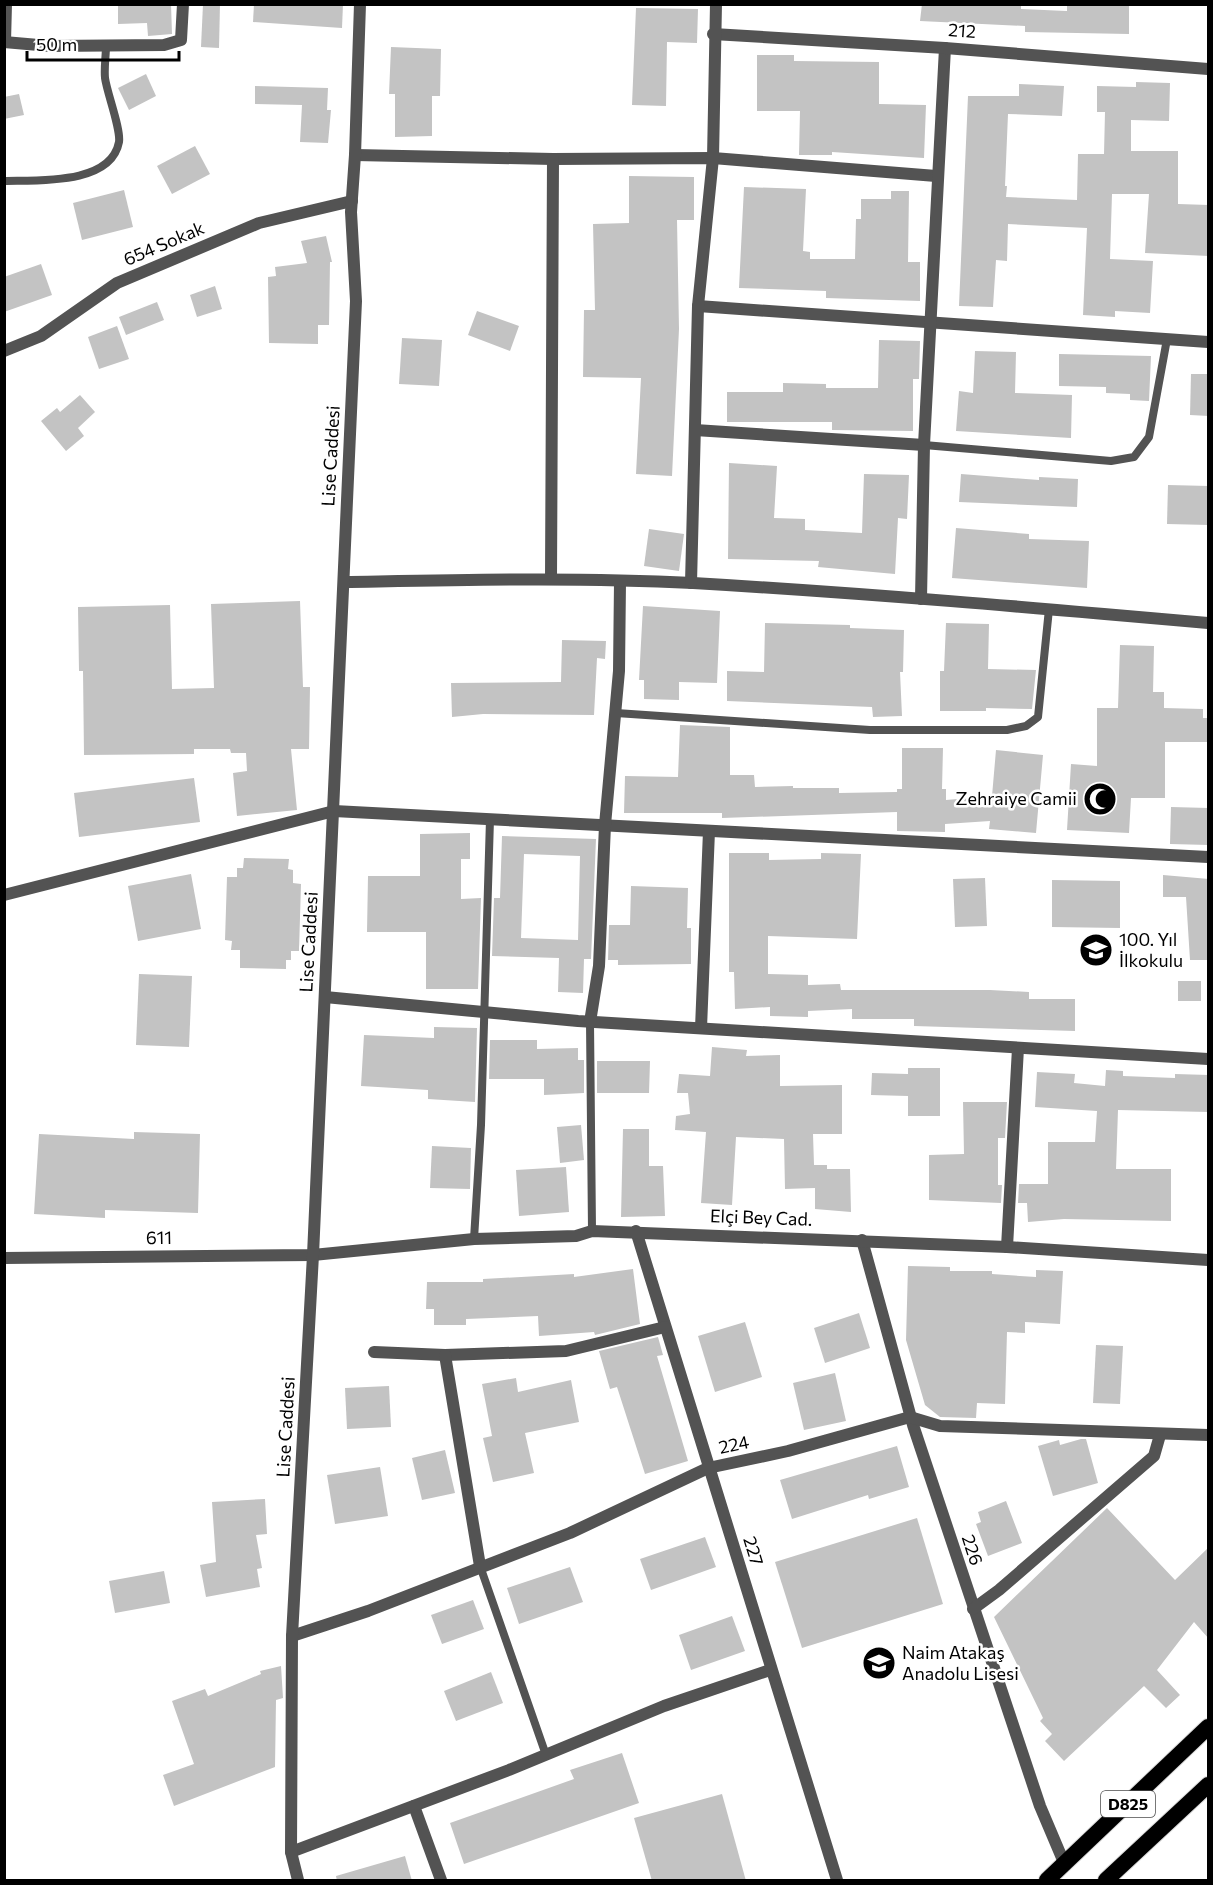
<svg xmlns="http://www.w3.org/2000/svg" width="1213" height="1885" font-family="Commissioner,sans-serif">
	<rect width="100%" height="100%" fill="#fff"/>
	<g fill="#c3c3c3" fill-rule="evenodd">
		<polygon points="118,4 171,4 172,34 148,36 147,23 118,24"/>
		<polygon points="203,4 220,4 219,48 201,47"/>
		<polygon points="254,4 343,4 342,28 253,22"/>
		<polygon points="922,4 1021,4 1021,9 1067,11 1067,4 1129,4 1129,34 1025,32 1025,26 920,21"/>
		<polygon points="636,8 698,9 697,43 667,42 666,106 632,105"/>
		<polygon points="391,47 441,49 440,96 432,96 432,136 395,137 395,94 389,94"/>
		<polygon points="757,55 794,55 794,61 879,62 879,104 926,105 924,158 832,152 832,155 799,155 800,111 757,111"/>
		<polygon points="146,74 156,96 129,110 118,88"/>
		<polygon points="1136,82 1170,83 1169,121 1131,120 1131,151 1178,151 1178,204 1209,205 1209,256 1145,253 1149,194 1112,194 1110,259 1153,261 1150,313 1115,311 1115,317 1083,315 1087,228 1008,224 1007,261 996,260 993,307 959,306 968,96 1019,96 1019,84 1064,86 1062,116 1008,114 1005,186 1007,186 1006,197 1077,200 1078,154 1104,154 1105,112 1097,112 1097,86 1136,87"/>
		<polygon points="255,86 328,88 327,110 331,110 328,143 300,142 302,105 255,104"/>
		<polygon points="19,94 24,115 4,119 4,97"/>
		<polygon points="195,146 210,174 172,194 157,166"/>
		<polygon points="629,176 694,177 694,220 677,220 679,329 672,476 636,474 641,378 583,377 584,310 595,310 593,224 629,223"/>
		<polygon points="744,187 806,189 803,251 810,252 810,259 855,259 856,219 861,219 861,199 891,199 891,191 909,191 908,262 920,262 920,301 826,298 826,291 739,288"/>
		<polygon points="124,190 133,227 82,240 73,203"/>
		<polygon points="326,236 332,262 330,262 329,325 318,325 318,344 269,343 268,277 276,276 275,267 307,263 301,241"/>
		<polygon points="41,264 52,295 4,312 4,277"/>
		<polygon points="215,286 222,309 197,317 190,295"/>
		<polygon points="157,302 164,320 126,335 119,317"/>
		<polygon points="477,311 519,326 510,351 468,335"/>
		<polygon points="117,326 129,359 99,369 88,337"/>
		<polygon points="402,338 442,340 439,386 399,384"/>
		<polygon points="879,340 920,341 919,379 913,379 913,431 832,430 832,422 727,422 727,392 783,392 783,383 826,384 826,388 878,388"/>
		<polygon points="975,351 1016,352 1015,393 1072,395 1071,438 956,431 959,391 973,393"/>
		<polygon points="1059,354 1151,356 1149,401 1130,400 1130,394 1106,393 1106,387 1059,386"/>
		<polygon points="1191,374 1209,374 1209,416 1190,415"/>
		<polygon points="80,395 95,412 78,428 84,436 66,451 41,421 57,408 60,412"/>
		<polygon points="729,463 777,466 774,518 805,519 805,530 862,533 864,474 909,475 907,519 898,518 895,574 818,567 819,561 728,559"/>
		<polygon points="961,474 1039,480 1039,477 1078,479 1077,507 959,502"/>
		<polygon points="1168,485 1209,486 1209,525 1167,524"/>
		<polygon points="956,528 1029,534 1029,539 1089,541 1087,588 952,578"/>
		<polygon points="649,529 684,534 679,571 644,566"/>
		<polygon points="300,601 303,687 310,687 309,749 291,749 297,810 237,816 233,773 247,771 246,753 231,753 230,749 194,749 194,754 84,755 83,671 79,671 78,607 170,605 172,689 214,688 211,604"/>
		<polygon points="643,606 720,611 717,683 679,682 679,700 644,699 644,680 639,680"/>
		<polygon points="765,623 850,625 850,628 904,630 903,672 900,672 902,716 873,717 872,707 727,701 727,671 764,672"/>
		<polygon points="946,623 989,624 988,669 1036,670 1032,709 986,708 986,711 940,711 940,671 944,671"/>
		<polygon points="562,640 606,641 605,659 597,658 594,715 483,714 452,717 451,683 561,682"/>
		<polygon points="1120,645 1154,646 1153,692 1164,692 1164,708 1203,709 1203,718 1209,718 1209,742 1165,742 1165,798 1131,798 1129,833 1067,830 1071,764 1097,766 1097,708 1118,708"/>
		<polygon points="680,725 730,727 730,775 754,775 755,787 793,786 793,788 839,788 839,793 897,792 897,789 902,789 902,748 943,748 942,789 946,789 946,800 992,796 996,750 1043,755 1036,833 989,829 990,821 945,824 945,832 897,831 897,812 722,818 722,813 624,813 625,776 678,777"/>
		<polygon points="194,778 200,822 79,837 74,793"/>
		<polygon points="1171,807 1209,808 1209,845 1170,844"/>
		<polygon points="470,833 470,859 461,859 461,899 481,898 478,989 426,989 426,932 367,932 368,876 420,876 420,834"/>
		<path d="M502,836l94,3 -5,120h-7l-1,34 -25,-1 1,-34 -67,-2 2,-58h6zM524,854l56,2 -2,84 -57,-2z"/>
		<polygon points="729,853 769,853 769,860 821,859 821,853 861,854 857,939 768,936 768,974 808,975 808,985 840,984 841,990 990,990 1029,992 1029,999 1075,999 1075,1031 914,1026 914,1019 852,1019 852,1009 808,1011 808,1017 770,1016 770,1007 735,1009 734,972 729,972"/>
		<polygon points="244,858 289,859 288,869 293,870 293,883 301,884 299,951 291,951 291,960 286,960 286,969 240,968 240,950 231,950 232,941 225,940 227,877 237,877 237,868 243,868"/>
		<polygon points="191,874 201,929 138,941 128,886"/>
		<polygon points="1163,875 1209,879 1209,960 1190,960 1186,897 1163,897"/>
		<polygon points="985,878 987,926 955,927 953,879"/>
		<polygon points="1052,880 1120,881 1120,928 1052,927"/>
		<polygon points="631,886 688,888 687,928 691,928 691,964 618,965 618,960 608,960 609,925 630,925"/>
		<polygon points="139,974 192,976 189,1047 136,1045"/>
		<rect x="1178" y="981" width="23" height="20"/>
		<polygon points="434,1027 477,1028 475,1102 428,1099 428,1090 361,1086 364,1035 434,1038"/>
		<polygon points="490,1040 537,1040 537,1049 578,1048 578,1060 584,1060 584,1093 544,1095 544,1079 489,1079"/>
		<polygon points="712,1047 747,1050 746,1056 780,1055 780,1086 842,1085 842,1134 813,1134 814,1165 827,1165 827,1169 850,1169 851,1212 815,1209 815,1188 785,1189 784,1139 736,1137 732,1205 701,1203 706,1132 675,1130 676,1116 690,1114 688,1093 677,1093 679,1074 710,1076"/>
		<polygon points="597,1061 650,1061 649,1093 597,1093"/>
		<polygon points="908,1068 940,1068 940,1116 908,1116 908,1096 871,1095 872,1073 908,1074"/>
		<polygon points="1106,1070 1123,1071 1123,1076 1175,1078 1175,1074 1209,1075 1209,1112 1118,1110 1116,1169 1171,1169 1171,1221 1064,1219 1028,1222 1027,1203 1018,1203 1019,1184 1048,1184 1048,1142 1095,1142 1097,1111 1035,1107 1037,1072 1075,1074 1074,1083 1105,1086"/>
		<polygon points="963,1102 1007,1102 1005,1138 998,1138 998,1185 1002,1185 1001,1203 929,1200 929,1155 964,1154"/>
		<polygon points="581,1125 584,1160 560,1163 557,1127"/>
		<polygon points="623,1129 649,1129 649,1166 663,1166 665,1216 621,1217"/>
		<polygon points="134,1132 200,1134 198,1213 105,1210 105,1218 34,1214 39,1134 134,1139"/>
		<polygon points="432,1146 471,1148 470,1189 430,1188"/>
		<polygon points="566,1167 569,1212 519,1216 516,1170"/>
		<polygon points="908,1266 950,1267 950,1271 992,1271 992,1274 1036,1277 1036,1270 1063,1271 1060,1324 1025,1322 1025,1333 1007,1332 1005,1404 977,1403 976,1418 940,1417 925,1405 906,1340"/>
		<polygon points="633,1269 640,1324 595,1335 594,1332 539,1336 538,1316 466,1319 466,1325 434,1325 434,1309 426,1309 427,1282 483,1282 483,1279 574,1274 574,1277"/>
		<polygon points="859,1313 870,1348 825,1363 814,1328"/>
		<polygon points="745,1322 762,1377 715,1392 698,1336"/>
		<polygon points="658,1337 663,1355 657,1356 688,1461 645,1474 617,1387 610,1389 599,1351"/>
		<polygon points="1096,1345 1123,1346 1120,1404 1093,1403"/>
		<polygon points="835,1373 846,1421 804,1430 793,1383"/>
		<polygon points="516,1378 518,1392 571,1380 579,1422 525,1433 534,1473 493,1482 483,1438 492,1436 482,1384"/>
		<polygon points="389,1386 391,1427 347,1429 345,1388"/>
		<polygon points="1081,1439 1086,1439 1098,1483 1053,1496 1038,1446 1059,1440 1060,1445"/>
		<polygon points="897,1446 909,1487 869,1499 868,1495 792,1519 780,1480"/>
		<polygon points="445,1450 455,1493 422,1500 412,1458"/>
		<polygon points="380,1467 388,1516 335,1524 327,1475"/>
		<polygon points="265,1499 267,1534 256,1535 262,1568 257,1569 260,1587 206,1597 200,1565 216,1562 212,1502"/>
		<polygon points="1006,1501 1022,1543 988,1556 976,1524 981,1522 978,1512"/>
		<polygon points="1107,1508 1175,1580 1209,1547 1209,1639 1194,1622 1157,1670 1180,1695 1166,1708 1144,1686 1064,1761 1045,1741 1052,1734 1040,1721 1043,1718 994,1617"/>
		<polygon points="917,1518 943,1604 802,1648 775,1562"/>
		<polygon points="705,1537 716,1567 651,1590 640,1559"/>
		<polygon points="570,1567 583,1602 519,1624 507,1588"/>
		<polygon points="164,1571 170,1603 115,1613 109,1581"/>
		<polygon points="473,1600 484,1629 442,1644 431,1615"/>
		<polygon points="732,1616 745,1651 691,1670 679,1635"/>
		<polygon points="281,1666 283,1698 276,1700 275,1767 174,1806 163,1775 194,1764 172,1701 205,1689 208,1696 261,1674 260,1671"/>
		<polygon points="491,1672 503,1703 456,1721 444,1691"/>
		<polygon points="622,1753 639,1803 464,1864 450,1823 574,1779 570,1770"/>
		<polygon points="722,1794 746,1881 652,1881 634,1818"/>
		<polygon points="405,1856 412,1881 337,1881 336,1876"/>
	</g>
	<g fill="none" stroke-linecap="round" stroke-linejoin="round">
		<g stroke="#dbdbdb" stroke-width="18">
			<g id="trunk">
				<polyline points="1047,1880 1208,1727"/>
				<polyline points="1106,1880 1208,1785"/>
			</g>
		</g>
		<g stroke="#535353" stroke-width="8">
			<path d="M4,181c34,-1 107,4 115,-39 2,-13 -12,-49 -14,-64 -1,-11 1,-22 1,-33"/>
			<polyline points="924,445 1111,461 1134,457 1149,437 1167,339"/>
			<polyline points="616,713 870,730 1007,730 1026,726 1038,717 1049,609"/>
			<polyline points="590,1022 592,1231"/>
			<polyline points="474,1239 481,1125 490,819"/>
			<polyline points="480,1566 546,1755"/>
		</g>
		<g stroke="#535353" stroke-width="12">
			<polyline points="4,42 50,46 164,45 181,40 183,4"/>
			<polyline points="5,42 6,4"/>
			<polyline points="355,155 553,159 713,158 936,176"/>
			<polyline points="698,306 1208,342"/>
			<polyline points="4,351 41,336 117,283 259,223 352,201"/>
			<polyline points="695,430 924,445"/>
			<polyline points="551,579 553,159"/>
			<polyline points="921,599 924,445 945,48"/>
			<polyline points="4,895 334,811 1208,857"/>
			<polyline points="325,997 578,1021 1208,1059"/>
			<polyline points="590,1022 599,966 605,825 619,671 620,582"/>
			<polyline points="701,1028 709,831"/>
			<polyline points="636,1231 837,1880"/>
			<polyline points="862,1240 913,1425 1040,1806 1065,1865"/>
			<polyline points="1007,1247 1018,1048"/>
			<polyline points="4,1258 313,1255 474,1239 576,1236 592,1231 1007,1247 1208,1260"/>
			<polyline points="374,1352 445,1355 566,1351 665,1327"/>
			<polyline points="445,1355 480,1566"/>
			<polyline points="973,1609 999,1590 1154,1456 1160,1435"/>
			<polyline points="292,1636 368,1611 570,1533 708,1468 788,1451 910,1417 940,1426 1208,1435"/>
			<polyline points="414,1806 441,1880"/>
			<polyline points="291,1852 509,1770 664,1706 770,1670"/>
		</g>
		<g stroke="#535353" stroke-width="12">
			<polyline points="713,34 945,48 1208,69"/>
			<path d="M344,582c116,-2 233,-5 349,1 172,10 344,25 515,40"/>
			<polyline points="691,583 698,306 713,158 716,4"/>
			<polyline points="298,1880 291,1852 292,1636 313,1255 356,301 351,212 355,155 360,4"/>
		</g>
		<use href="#trunk" stroke="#000" stroke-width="16"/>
	</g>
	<defs>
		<g id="mosque-disc" transform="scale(1.725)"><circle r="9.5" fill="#000" stroke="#fff"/><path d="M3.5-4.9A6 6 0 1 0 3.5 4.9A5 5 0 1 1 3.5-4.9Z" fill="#fff"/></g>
		<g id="school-disc" transform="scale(1.725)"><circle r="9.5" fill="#000" stroke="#fff"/><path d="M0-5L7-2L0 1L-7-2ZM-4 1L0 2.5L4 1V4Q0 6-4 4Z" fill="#fff"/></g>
	</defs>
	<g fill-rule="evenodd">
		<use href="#mosque-disc" x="1100" y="799"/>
		<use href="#school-disc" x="1096" y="950"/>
		<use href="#school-disc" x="879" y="1663"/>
	</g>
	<g text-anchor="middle" stroke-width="5" stroke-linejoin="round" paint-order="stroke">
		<rect fill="#fff" stroke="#4c4c4c" stroke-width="1.5" x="1101" y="1791" width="54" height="26" rx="4.5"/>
		<g font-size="16" font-weight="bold" fill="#000">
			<text x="1128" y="1810">D825</text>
		</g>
		<g font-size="18" fill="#000" stroke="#fff">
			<text transform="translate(962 31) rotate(4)" y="6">212</text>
			<text transform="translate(164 244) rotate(-23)" y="6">654 Sokak</text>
			<text transform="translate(331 456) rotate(-87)" y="6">Lise Caddesi</text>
			<text transform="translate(309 942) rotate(-87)" y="6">Lise Caddesi</text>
			<text transform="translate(761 1218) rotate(2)" y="6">Elçi Bey Cad.</text>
			<text transform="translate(159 1238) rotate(-1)" y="6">611</text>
			<text transform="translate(286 1427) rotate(-87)" y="6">Lise Caddesi</text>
			<text transform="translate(734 1445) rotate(-12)" y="6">224</text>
			<text transform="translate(972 1550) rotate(72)" y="6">226</text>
			<text transform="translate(753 1551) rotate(73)" y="6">227</text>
		</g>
		<g font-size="18" fill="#000" stroke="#fff" text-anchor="start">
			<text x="1077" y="805" text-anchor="end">Zehraiye Camii</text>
			<text x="1119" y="946">100. Yıl<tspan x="1119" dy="21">İlkokulu</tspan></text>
			<text x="902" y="1659">Naim Atakaş<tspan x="902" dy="21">Anadolu Lisesi</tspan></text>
		</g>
	</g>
	<rect width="1213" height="1885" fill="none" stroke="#000000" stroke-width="12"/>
	<path d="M27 51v9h152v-9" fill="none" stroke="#000000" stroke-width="3"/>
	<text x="36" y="51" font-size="18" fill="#000000" stroke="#ffffff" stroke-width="4.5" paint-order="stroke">50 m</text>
</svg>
